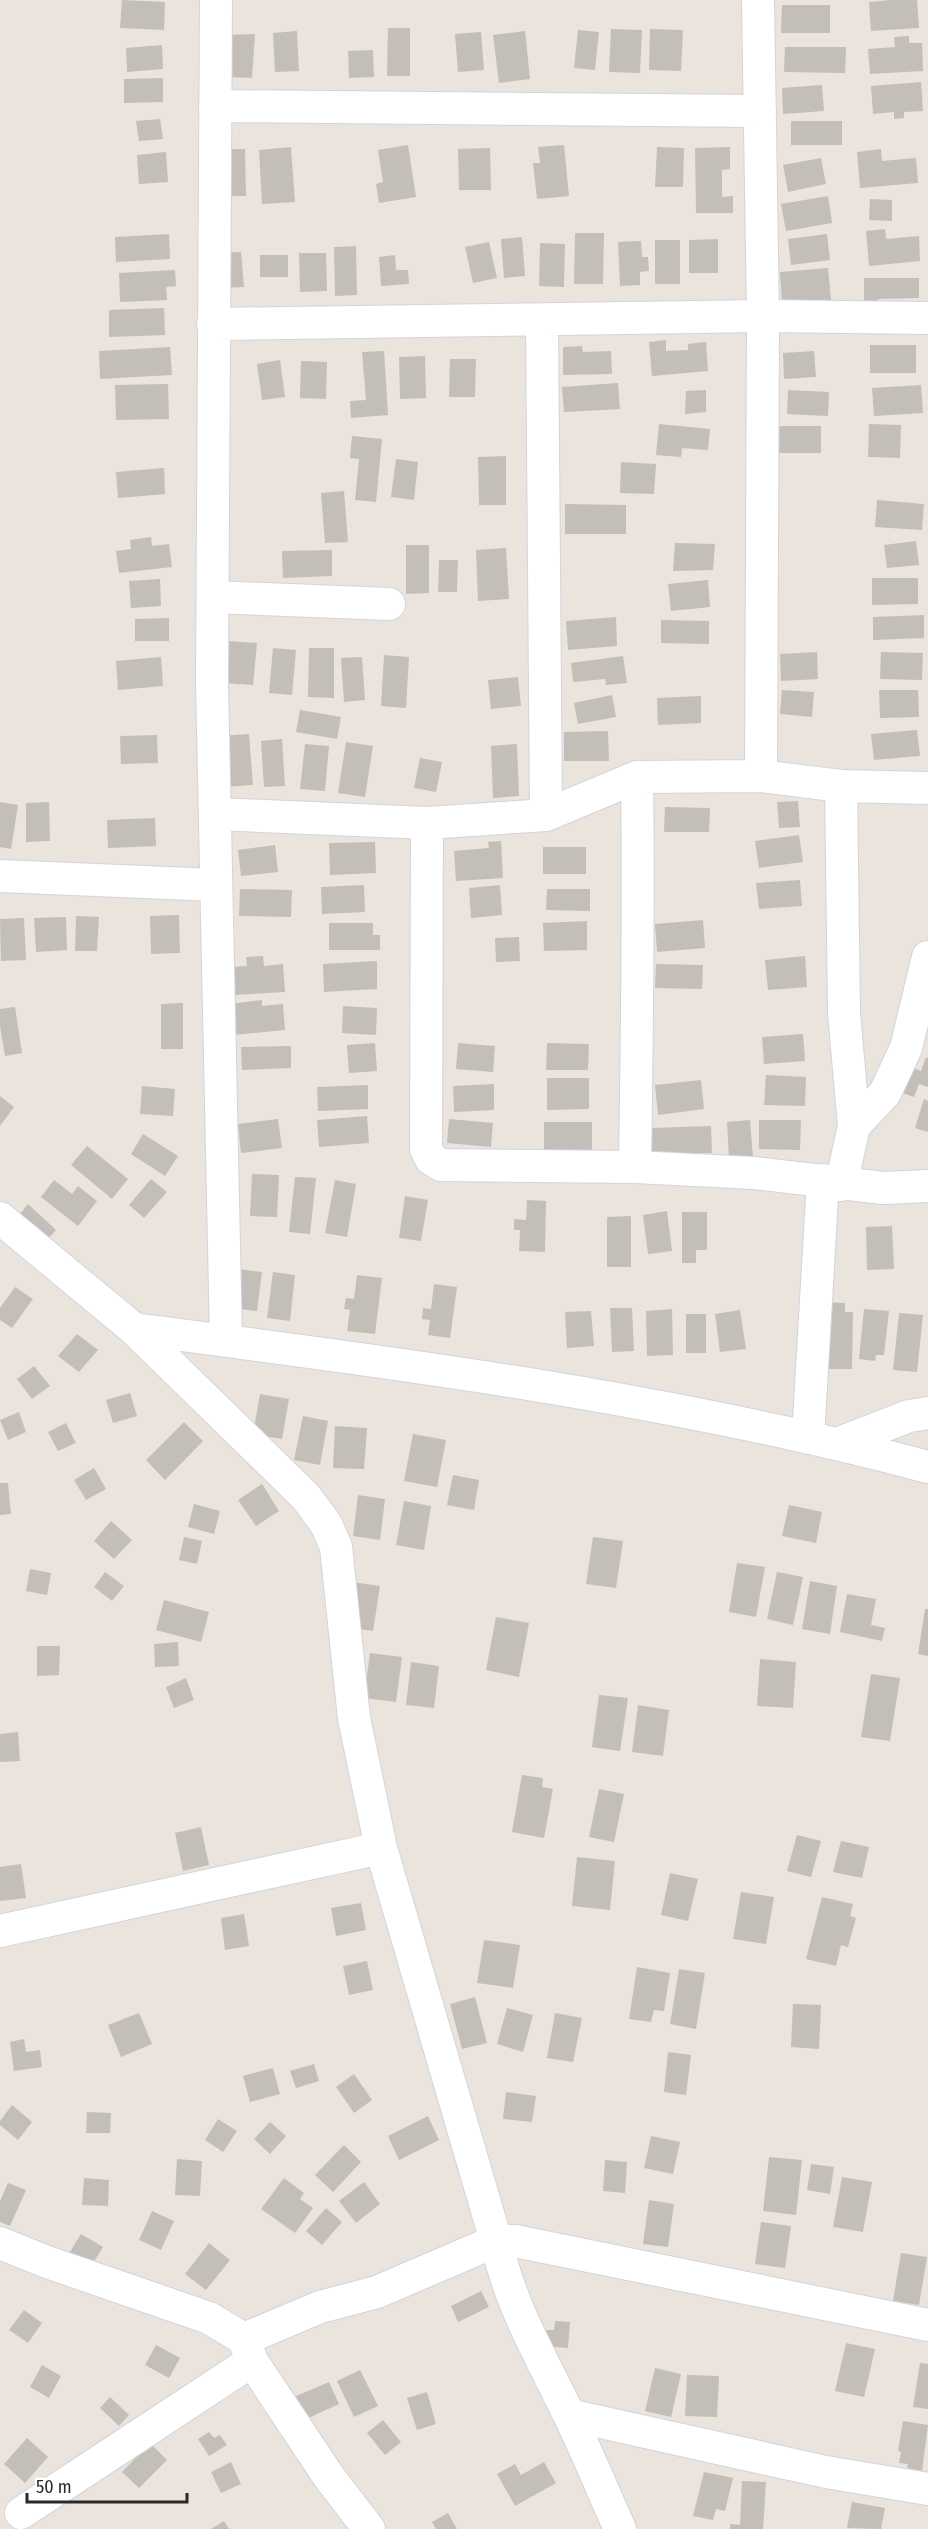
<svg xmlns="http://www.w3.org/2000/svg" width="928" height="2529" font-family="'Fira Sans Condensed',sans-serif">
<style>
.building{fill:#c3beb7}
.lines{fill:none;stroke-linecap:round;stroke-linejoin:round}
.minor-casing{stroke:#d1d4e1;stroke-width:34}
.minor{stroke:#fff;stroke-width:32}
</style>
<rect width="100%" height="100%" fill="#eae4dc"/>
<path class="building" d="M122,0L165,2L164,30L120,28Z
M891,0H917L919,28L871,31L869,2Z
M782,5H830V33H781Z
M388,28H410V76H387Z
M611,29L642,30L640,73L609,72Z
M650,29L683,30L681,71L649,70Z
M578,30L599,32L595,70L574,68Z
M297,31L299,71L275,72L273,33Z
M525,31L530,79L499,83L493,35Z
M481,32L484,70L458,72L455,34Z
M255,34L252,78L227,77L228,35Z
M909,36V43H922L923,71L870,74L868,49L895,47L894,37Z
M162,45L163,69L127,72L126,48Z
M785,47H846L845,73L784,72Z
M373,50L374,77L349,78L348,51Z
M163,78V102L124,103V79Z
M921,82L923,111L904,112V118L894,119V112L873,114L871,86Z
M822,85L824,111L783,114L782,88Z
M160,119L163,139L139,141L136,121Z
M791,121H842V145H791Z
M408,145L416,197L379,203L376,184L383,182L378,150Z
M564,145L569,196L537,199L533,163H540L538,147Z
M291,147L295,202L262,204L259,150Z
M657,147L684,148L683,187H655Z
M730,147V169L722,170V197L733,196V213H696L695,148Z
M490,148L491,190H459L458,149Z
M221,149H245L246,196H222Z
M881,149L882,161L916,158L918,183L860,188L857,152Z
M166,152L168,182L139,184L137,155Z
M821,158L826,184L788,192L783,165Z
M828,196L832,223L786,231L781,204Z
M870,199L892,200V221L869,220Z
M885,229L886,239L919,236L920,261L869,266L866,231Z
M575,233H604L603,284H574Z
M169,234L170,259L116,262L115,237Z
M827,234L830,260L791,265L788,239Z
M522,237L525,276L504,278L501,239Z
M718,239V273H689V240Z
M655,240H680V284H655Z
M641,241L642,257H648L649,271L640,272V285L620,286L618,242Z
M489,242L497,278L473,283L465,247Z
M540,243L565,244L564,287L539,286Z
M356,246L357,295L335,296L334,247Z
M241,252L244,287L220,288L217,253Z
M299,253H326L327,291L300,292Z
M260,255H288V277H260Z
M395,255L396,270H408L409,284L381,286L379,257Z
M828,268L831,300L782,304L780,272Z
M175,270L176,286L166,287L167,300L120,302L119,273Z
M864,278H919V298L878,299V308H864Z
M164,308L165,335L109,337V310Z
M666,340V351L688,350V344L706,342L708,371L652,376L649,342Z
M870,345H916V373H870Z
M582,346L583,352L611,351L612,374L563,375V347Z
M170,347L172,375L100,379L99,351Z
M384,351L388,415L351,418L350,401L366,400L362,352Z
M814,351L816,377L784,379L783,353Z
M425,356L426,398L400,399L399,357Z
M450,359H476L475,397H449Z
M280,360L285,397L262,400L257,364Z
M301,361L327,362L326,399L300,398Z
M618,383L620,409L564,412L562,387Z
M168,384L169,419L116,420L115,385Z
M921,385L923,413L874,416L872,388Z
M706,390V412L685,414L686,391Z
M788,390L829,392L828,416L787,414Z
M659,424L710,429L708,450L682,448L681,457L656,455Z
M869,424L901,425L900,458L868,457Z
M779,426H821V453H779Z
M352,436L382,439L376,502L355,500L359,459L350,458Z
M506,456V505H479L478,457Z
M396,459L418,462L414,500L391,497Z
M621,462L656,464L654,494L620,493Z
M164,468L165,494L118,498L116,472Z
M344,491L348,542L325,543L321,493Z
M877,500L924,504L922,530L875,527Z
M565,504L626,505V534H565Z
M151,537L152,546L169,544L172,567L119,573L116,551L131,549L130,540Z
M916,541L919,565L887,568L884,545Z
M675,543L715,544L713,570L673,571Z
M406,545H429V593L406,594Z
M506,548L509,599L478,601L476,550Z
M332,550V576L283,578L282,551Z
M439,560H458L457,592H438Z
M872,578H918V604L872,605Z
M160,579L161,606L131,608L129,581Z
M708,580L710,607L671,611L668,584Z
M924,615V638L873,640V617Z
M616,617L617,646L568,650L566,621Z
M169,618V641H135V619Z
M661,620L709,621V644L661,643Z
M227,641L257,643L253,685L223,683Z
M273,648L296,650L292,695L269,693Z
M309,648H334V698L308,697Z
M817,652L818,679L781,681L780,654Z
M881,652L923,653L922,680L880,679Z
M384,655L409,657L406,708L381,706Z
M623,656L627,683L606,685L605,679L573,682L571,663Z
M161,657L163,686L118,690L116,661Z
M362,657L365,700L344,702L341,658Z
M518,677L521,706L491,709L488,680Z
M782,690L814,692L812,717L780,714Z
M879,690H918L919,717L880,718Z
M612,695L616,717L578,724L574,703Z
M701,696V723L658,725L657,698Z
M300,710L341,717L337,739L296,732Z
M917,730L920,756L874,760L871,734Z
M608,731L609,761H564V732Z
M249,734L253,785L224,787L221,736Z
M157,735L158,763L121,764L120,736Z
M282,739L285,786L264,787L261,741Z
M346,742L373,746L365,797L338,793Z
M305,744L329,746L325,791L300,789Z
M517,744L519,796L493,798L491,746Z
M420,758L442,762L436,792L414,788Z
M798,801L800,827L779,828L777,802Z
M0,802L18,805L11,849L0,847Z
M49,802L50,841L26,842V803Z
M665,807L710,808L709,832H664Z
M155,818L156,846L108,848L107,820Z
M799,835L803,862L759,868L755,841Z
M501,841L503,878L456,881L454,851L489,848L488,842Z
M375,842L376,873L330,875L329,843Z
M275,845L278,872L241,876L238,850Z
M543,847H586V874H543Z
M800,880L802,906L759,909L756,883Z
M364,885L365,912L322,914L321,887Z
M500,885L502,915L471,918L469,888Z
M240,889L292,890L291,917L239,916Z
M547,889H590V911L546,910Z
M179,915L180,953L151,954L150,916Z
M76,916L99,917L97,951H75Z
M66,917L67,950L36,952L34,918Z
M24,918L26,960L1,961L0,919Z
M703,920L705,948L657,952L655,924Z
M587,921V950L544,951L543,923Z
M329,923H373V935H380V950H329Z
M519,937L520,961L496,962L495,938Z
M263,956L264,966L283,964L285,992L234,995L232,967L247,966L246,957Z
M805,956L807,987L768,990L765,960Z
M377,961V989L324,992L323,964Z
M656,964L703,965L702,989L655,988Z
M262,1000V1006L283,1004L285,1030L232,1035L229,1004Z
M183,1003V1049H161V1004Z
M343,1006L377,1008L376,1035L342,1033Z
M15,1007L22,1053L5,1056L0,1026V1009Z
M803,1034L805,1061L764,1064L762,1037Z
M375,1043L377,1071L349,1073L347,1045Z
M458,1043L495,1046L493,1072L456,1069Z
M547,1043L589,1044L588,1070H546Z
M291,1046V1068L242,1070L241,1047Z
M926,1057L928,1058V1087L919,1084L914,1097L902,1093L911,1067L921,1071Z
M766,1075L806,1077L805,1106L764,1105Z
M547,1078H589V1109L547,1110Z
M701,1080L704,1109L658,1115L655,1085Z
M494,1084V1110L454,1112L453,1086Z
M368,1085V1109L318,1111L317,1087Z
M142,1086L175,1089L173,1116L140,1114Z
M0,1096L14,1107L0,1126Z
M924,1099L928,1101V1132L915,1128Z
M367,1116L369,1143L319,1147L317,1120Z
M278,1119L282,1148L241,1153L238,1124Z
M449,1119L493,1123L491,1147L447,1143Z
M750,1120L753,1158L729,1159L727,1122Z
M759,1120H801L800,1150L759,1149Z
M544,1122H592V1150H544Z
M711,1126L712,1153L652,1155L651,1128Z
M143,1134L178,1156L165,1176L131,1154Z
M87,1146L128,1179L112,1199L71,1165Z
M252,1174L279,1175L277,1217L250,1216Z
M295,1177L316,1178L310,1234L289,1232Z
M151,1179L167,1192L144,1218L129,1205Z
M54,1180L72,1194L78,1186L97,1201L78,1226L41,1197Z
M335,1180L356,1184L347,1237L325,1233Z
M405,1196L428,1200L421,1241L399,1238Z
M527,1200L546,1201L545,1252L519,1251L520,1230H514V1219L526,1220Z
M28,1204L56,1230L44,1243L16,1219Z
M667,1211L672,1251L648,1254L643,1215Z
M682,1212H707V1250H696V1263H682Z
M631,1216V1267H607V1217Z
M892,1226L894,1269L867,1270L866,1227Z
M238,1269L262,1272L257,1311L233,1308Z
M273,1272L295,1275L290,1321L267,1318Z
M357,1275L382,1278L375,1334L347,1331L350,1310L344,1309L346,1298L354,1299Z
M434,1284L457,1287L450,1338L428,1335L430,1320L422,1319L423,1308L431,1309Z
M15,1287L33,1299L12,1328L0,1320V1308Z
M821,1302L845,1303V1312H853L852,1369H819Z
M610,1308H632L634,1351L612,1352Z
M672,1309L673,1355L647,1356L646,1311Z
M864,1309L889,1311L884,1355H876L875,1361L859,1359Z
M740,1310L746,1349L720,1352L715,1314Z
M591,1311L594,1346L567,1348L565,1312Z
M899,1313L923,1315L917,1372L893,1370Z
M686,1314H706V1353H686Z
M77,1334L98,1350L79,1372L58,1356Z
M34,1366L50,1386L32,1399L17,1379Z
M130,1393L137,1416L113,1423L106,1400Z
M260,1394L289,1399L282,1439L253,1434Z
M19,1412L26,1432L8,1440L0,1420Z
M303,1416L328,1421L320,1465L294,1460Z
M184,1422L203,1441L165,1480L146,1460Z
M66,1423L76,1443L58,1451L48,1432Z
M335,1426L367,1428L364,1469L333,1468Z
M413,1434L446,1440L437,1487L404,1481Z
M94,1468L106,1489L86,1500L74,1480Z
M453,1475L479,1480L474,1510L447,1505Z
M0,1483H8L11,1514L0,1515Z
M262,1484L279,1511L256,1526L238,1500Z
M358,1495L385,1499L380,1540L353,1536Z
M404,1501L431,1506L424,1550L396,1545Z
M194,1504L220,1511L214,1534L188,1527Z
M789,1505L822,1512L816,1543L782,1536Z
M111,1521L132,1540L114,1559L94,1541Z
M184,1537L202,1541L197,1564L179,1560Z
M593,1537L623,1541L616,1588L586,1584Z
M737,1563L765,1567L756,1617L729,1612Z
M30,1569L51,1573L47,1595L26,1591Z
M105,1572L124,1586L112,1601L94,1587Z
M777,1572L803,1577L793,1625L767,1619Z
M810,1581L837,1586L830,1634L802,1629Z
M353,1582L380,1586L373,1631L346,1627Z
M847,1594L876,1599L871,1625L885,1628L882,1641L840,1632Z
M164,1600L209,1612L201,1642L156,1630Z
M925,1609H928V1656L918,1654Z
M496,1617L529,1623L519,1677L486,1670Z
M178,1642L179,1666L155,1667L154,1644Z
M37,1646H60L59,1675L37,1676Z
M370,1653L402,1657L396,1702L364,1698Z
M760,1659L796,1662L793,1708L757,1706Z
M411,1662L439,1666L434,1708L406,1705Z
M871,1674L900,1678L890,1741L861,1737Z
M186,1678L194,1700L174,1708L166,1687Z
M599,1695L628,1698L620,1751L592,1747Z
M638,1705L669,1710L663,1756L632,1752Z
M18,1732L20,1761L0,1762V1734Z
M522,1775L543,1778L542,1787L553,1789L544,1838L512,1832Z
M599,1789L624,1794L614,1842L589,1837Z
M201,1827L209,1865L183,1871L175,1833Z
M797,1835L821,1841L811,1877L787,1871Z
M841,1841L869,1847L862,1878L833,1872Z
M577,1857L615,1861L610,1910L572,1906Z
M21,1864L26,1898L0,1901V1867Z
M670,1873L698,1879L688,1921L661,1915Z
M741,1892L774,1897L766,1944L733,1939Z
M822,1897L853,1904L850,1916L856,1918L848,1947L841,1945L836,1966L806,1959Z
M361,1903L366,1930L336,1936L331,1908Z
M244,1914L249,1946L225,1950L221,1918Z
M484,1940L520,1945L513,1988L477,1983Z
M367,1961L373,1990L349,1995L343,1966Z
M637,1967L670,1973L664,2011L654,2010L651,2022L629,2019Z
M679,1969L705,1973L696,2029L670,2024Z
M475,1997L487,2043L462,2049L450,2004Z
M793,2004L821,2005L819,2049L791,2047Z
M507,2008L533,2015L523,2052L497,2044Z
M139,2013L152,2044L121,2057L108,2025Z
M555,2013L582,2018L573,2062L547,2058Z
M24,2039L26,2052L40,2050L42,2067L14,2071L10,2042Z
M668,2052L691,2055L686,2095L664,2092Z
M314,2064L319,2081L296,2088L290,2071Z
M273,2068L280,2094L250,2102L243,2076Z
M354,2074L372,2100L354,2113L336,2087Z
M506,2092L536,2096L532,2122L503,2119Z
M12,2105L32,2122L18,2140L0,2125V2121Z
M87,2112L111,2113L110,2133H86Z
M428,2116L439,2140L399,2160L388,2136Z
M218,2119L237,2131L223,2152L205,2140Z
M270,2122L286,2136L270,2154L254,2139Z
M651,2136L680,2142L673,2174L644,2168Z
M344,2145L361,2162L333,2192L315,2175Z
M769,2157L802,2160L796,2215L763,2211Z
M177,2159L202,2161L200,2196L175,2195Z
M605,2160L627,2162L625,2193L603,2191Z
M811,2164L834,2167L830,2194L807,2190Z
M842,2177L872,2182L863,2232L833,2227Z
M84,2178L109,2180L108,2206L82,2205Z
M284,2178L304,2193L300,2199L313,2208L295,2233L261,2209Z
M364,2182L380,2204L356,2223L339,2201Z
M8,2183L26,2190L10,2226L0,2222V2201Z
M649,2200L674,2204L668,2247L643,2244Z
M326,2208L342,2222L322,2245L306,2231Z
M152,2211L174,2221L161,2250L139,2240Z
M761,2222L791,2226L785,2268L755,2264Z
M81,2234L103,2247L90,2268L68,2255Z
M209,2243L230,2260L206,2290L185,2274Z
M901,2253L927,2257L919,2305L893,2301Z
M481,2291L489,2307L458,2322L451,2306Z
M24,2310L42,2323L28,2343L9,2330Z
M555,2321L570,2322L568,2348L542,2346L544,2330H554Z
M846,2343L875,2349L864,2397L835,2391Z
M156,2345L180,2358L169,2378L145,2365Z
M920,2363L928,2364V2409L913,2407Z
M42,2365L61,2376L49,2398L30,2387Z
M655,2368L681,2374L671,2417L645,2411Z
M360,2370L378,2406L354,2417L337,2381Z
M687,2375L719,2376L717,2417L685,2416Z
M329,2382L339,2404L304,2420L294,2397Z
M427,2392L436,2424L417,2430L407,2398Z
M110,2397L129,2415L119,2426L100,2408Z
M383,2420L401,2442L385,2455L367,2433Z
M903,2421L928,2425L922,2471L907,2468L908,2464L899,2463L901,2452L898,2451Z
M209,2432L214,2438L220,2435L227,2445L209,2456L198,2439Z
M27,2438L48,2457L25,2483L4,2464Z
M150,2443L167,2460L139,2488L122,2472Z
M231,2462L241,2484L221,2493L211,2472Z
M544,2462L556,2483L515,2506L497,2474L515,2464L521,2475Z
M704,2472L733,2478L725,2511L716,2509L713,2520L693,2516Z
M742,2481L766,2482L763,2529H730V2524L740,2525Z
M852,2502L885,2508L881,2529L847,2528Z
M448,2513L457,2529H436L432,2522Z
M224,2521L229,2529H211Z"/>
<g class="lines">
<g class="minor-casing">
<path id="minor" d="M216,0L212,683L226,1340
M758,0L763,316L761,776
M215,106L760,111
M542,320L546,815
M213,324L763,316L928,318
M213,597L389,604
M841,786L844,1013L854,1126L841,1185
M216,814L427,823L546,815L637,777L761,776L841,786L928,788
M427,823L426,1149L431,1159L441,1165L635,1167L754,1173L883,1188L928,1186
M0,876L216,885
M854,1126L885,1093L906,1048L928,957
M635,1167C637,1037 639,907 637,777
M0,1218L134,1329L306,1497L326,1524L336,1547L354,1718L381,1848L496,2241C511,2308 540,2354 569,2415C587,2452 603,2491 620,2529
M134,1329C400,1363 669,1398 928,1467
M808,1438L823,1180
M837,1444L909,1416L928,1413
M0,1931L381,1848
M0,2243L47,2262L209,2318L244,2339L252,2361L21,2513
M244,2339L320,2307L377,2292L496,2241H515L928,2325
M252,2361L329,2477L369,2529
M569,2415L826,2472L928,2489"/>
</g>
<use href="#minor" class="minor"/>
</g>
<path d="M27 2493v9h160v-9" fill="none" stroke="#292929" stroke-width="3"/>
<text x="36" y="2493" font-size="18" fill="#292929" stroke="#ffffff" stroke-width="4.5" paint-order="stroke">50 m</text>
</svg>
